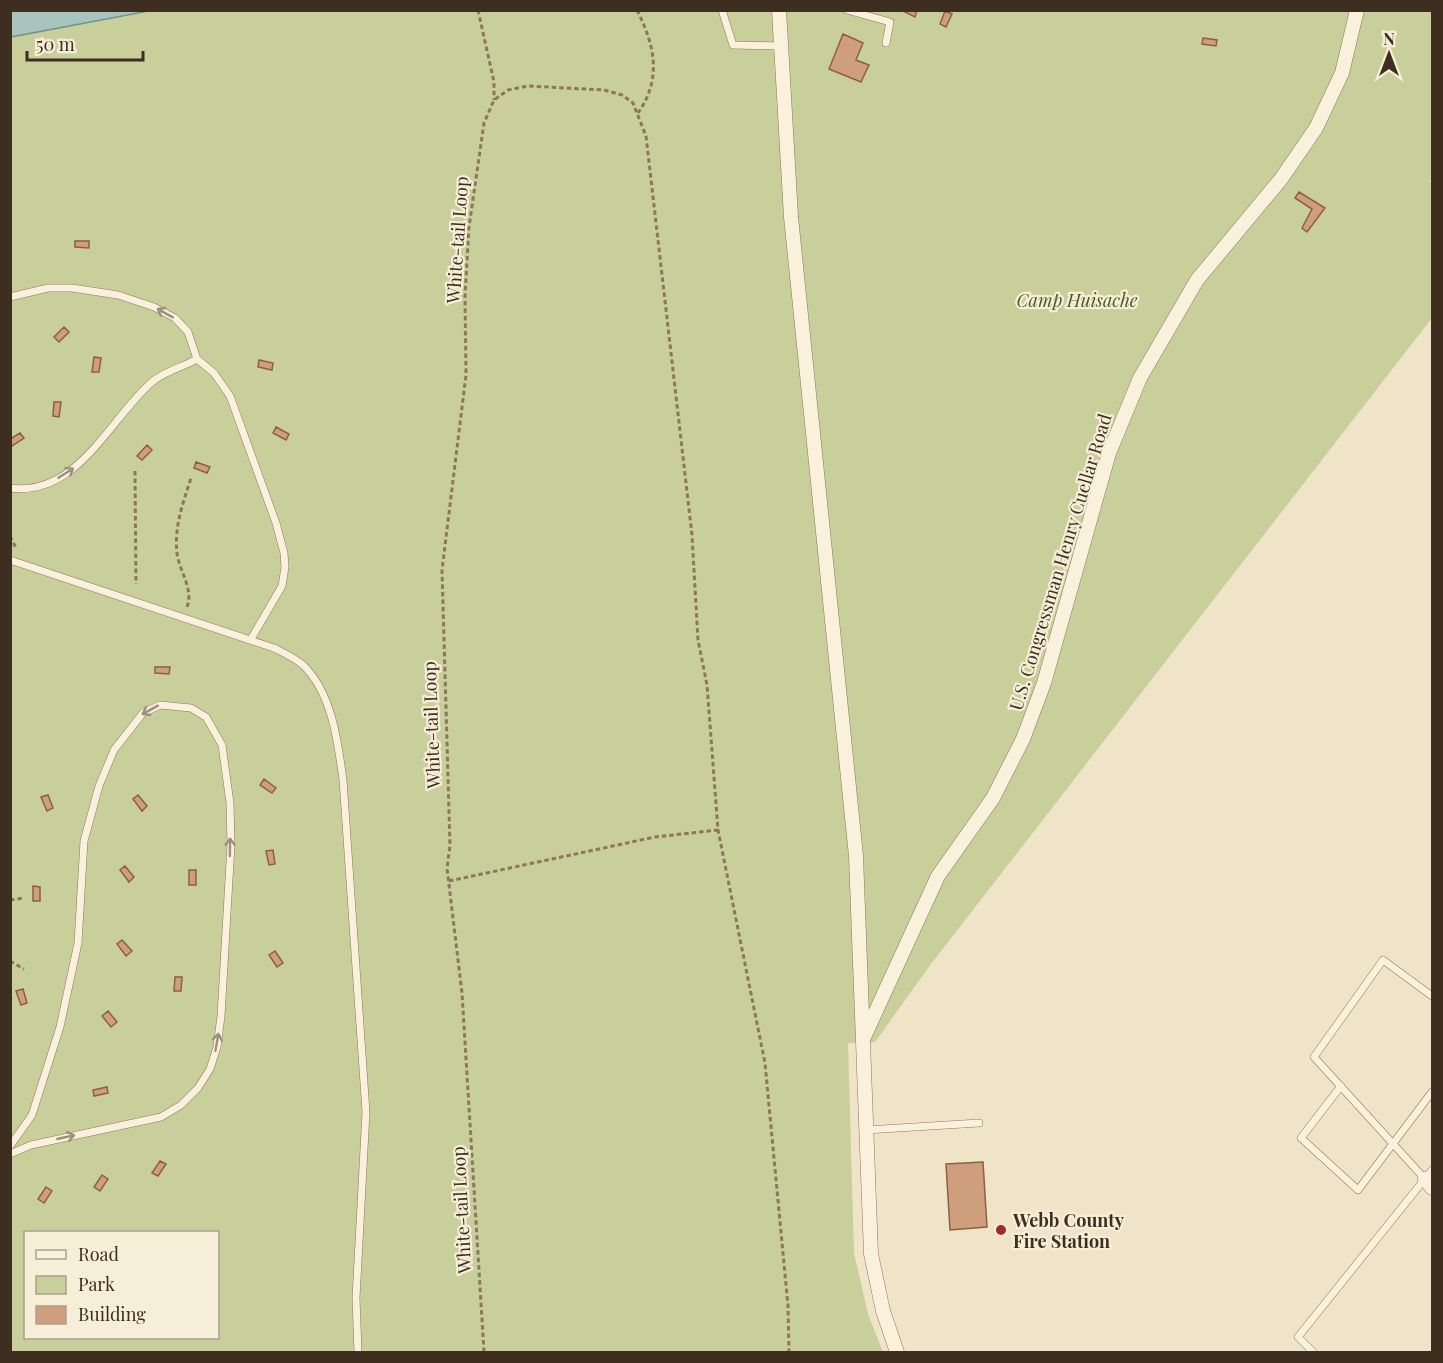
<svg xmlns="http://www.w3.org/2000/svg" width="1443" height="1363" font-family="'Playfair Display',serif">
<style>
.green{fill:#c9cf9b;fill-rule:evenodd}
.water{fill:#a9c4bc;stroke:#6f938a;stroke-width:1.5}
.building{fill:#cf9f7d;stroke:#8d5f41;stroke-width:1.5}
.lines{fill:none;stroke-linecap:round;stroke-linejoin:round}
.lane-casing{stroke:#8d765c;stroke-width:8}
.street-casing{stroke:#8d765c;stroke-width:15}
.path{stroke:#8d765c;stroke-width:3;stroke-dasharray:4.5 3;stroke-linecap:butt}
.lane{stroke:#faf1dc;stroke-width:7}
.street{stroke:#faf1dc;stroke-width:14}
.oneway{stroke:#9c907e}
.poi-dot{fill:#9e2a2b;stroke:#f7eed8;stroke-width:2}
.labels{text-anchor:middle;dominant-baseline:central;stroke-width:4.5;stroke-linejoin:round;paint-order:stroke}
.street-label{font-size:18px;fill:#3d2e20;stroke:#f7eed8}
.park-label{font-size:18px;font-style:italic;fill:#4d5a26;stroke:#f7eed8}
.poi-label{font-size:18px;font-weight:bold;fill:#3d2e20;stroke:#f7eed8;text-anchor:start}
</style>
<rect width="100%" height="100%" fill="#f0e4c8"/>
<path class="green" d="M10,11H1432V175L1430,182L1432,184V318L931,964L875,1042L848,1043L854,1253L868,1314L883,1352H11ZM26,1232H218V1338H26Z"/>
<path class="water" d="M11,10H149V11L11,37Z"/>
<path class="building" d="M901,10H917L915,17Z
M945,11L952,14L946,27L940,24Z
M843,34L863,43L856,60L869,65L861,82L829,69Z
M1203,38L1217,40L1216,46L1202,44Z
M1299,192L1325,208L1307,232L1302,228L1312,209L1295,198Z
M75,241H89V248L75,247Z
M64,327L69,332L59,342L54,337Z
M94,357L101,358L99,372H92Z
M259,360L273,363L272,370L258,367Z
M54,402H61L59,417L53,416Z
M276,427L289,434L286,440L273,433Z
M20,433L24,438L12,446L10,439Z
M147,445L152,450L142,460L137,456Z
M196,462L210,467L207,473L194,468Z
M155,667H170L169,674L155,673Z
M264,779L276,788L272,793L260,785Z
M48,795L53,808L47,811L41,797Z
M138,795L147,806L142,811L133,799Z
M273,850L275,864L269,865L266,851Z
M125,866L134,877L129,882L120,870Z
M189,870H196V885H189Z
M33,886L40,887V901H33Z
M122,940L132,951L126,956L117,944Z
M275,951L283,963L277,967L269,955Z
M175,977H182L181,991H174Z
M23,989L27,1003L21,1005L16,991Z
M108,1011L117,1022L111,1027L102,1016Z
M107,1087L108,1093L94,1096L93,1090Z
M160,1161L166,1164L158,1176L152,1173Z
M983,1162L987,1227L950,1230L946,1164Z
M102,1175L108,1179L100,1191L94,1187Z
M46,1187L52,1191L44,1203L38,1199Z"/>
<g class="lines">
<g class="lane-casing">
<path id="lane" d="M722,10L733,45L780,46
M847,10L890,22L886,43
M10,297L48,288H72L118,295L154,307L175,318L188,332L197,359L214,373L230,396L276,523L284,553L285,567L282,586L251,639
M10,488C78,497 110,418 152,382C165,371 183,367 197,359
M10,560L274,648C284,653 295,658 303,665C332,693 338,742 343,780L366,1112L356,1298L358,1352
M1341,1086L1301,1138L1358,1190L1432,1092
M866,1130L979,1123
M10,1146L32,1115L60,1027L78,943L84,841L99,786L114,750L143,713L160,705L191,708L206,717L222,745L230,803L231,845L221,1016L217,1047L210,1069L198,1088L181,1105L161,1117L31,1145L10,1154
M1425,1179L1314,1057L1383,960L1432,996
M1313,1352L1298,1337L1432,1170"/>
</g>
<g class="street-casing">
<path id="street" d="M779,10L791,217L856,856L871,1254L883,1311L897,1352
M864,1037L938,876L993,798L1023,739L1044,683L1109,453L1140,378L1197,280L1281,179L1316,128L1342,73L1357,10
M1425,1179L1432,1188"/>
</g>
<path class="path" d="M478,10L494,82V100
M637,10C655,46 662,79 638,113
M135,471L136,584
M10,536L16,548
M187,607C194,589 179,571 177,553C174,527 183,503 191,478
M449,881L655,837L718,830
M10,900L24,898
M10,961L24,969
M484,1352L462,993L447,868L450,846L442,570L466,375L465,296L469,227L484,123L494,100L508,90L528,86L604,90L622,95L633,103L646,136L692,535L698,640L707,685L718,830L765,1063L788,1306L789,1352"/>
<use href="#lane" class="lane"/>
<use href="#street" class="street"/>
</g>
<defs><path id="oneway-shaft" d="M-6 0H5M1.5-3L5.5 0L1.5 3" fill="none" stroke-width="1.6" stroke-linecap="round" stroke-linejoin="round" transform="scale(1.5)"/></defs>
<g class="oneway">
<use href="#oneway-shaft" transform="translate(165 313) rotate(-151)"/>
<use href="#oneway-shaft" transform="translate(66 473) rotate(-32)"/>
<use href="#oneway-shaft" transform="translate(150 710) rotate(151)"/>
<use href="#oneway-shaft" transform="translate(230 847) rotate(-89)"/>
<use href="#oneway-shaft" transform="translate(217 1042) rotate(-80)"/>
<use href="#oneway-shaft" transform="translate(66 1137) rotate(-13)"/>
</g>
<circle class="poi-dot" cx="1001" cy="1230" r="6"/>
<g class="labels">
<g class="street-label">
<text transform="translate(457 240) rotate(-86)">White-tail Loop</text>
<text transform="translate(1060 562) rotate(-73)">U.S. Congressman Henry Cuellar Road</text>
<text transform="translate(431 725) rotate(-92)">White-tail Loop</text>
<text transform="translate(461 1210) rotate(-93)">White-tail Loop</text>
</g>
<g class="park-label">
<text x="1077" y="300">Camp Huisache</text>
</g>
<g class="poi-label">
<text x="1013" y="1220">Webb County<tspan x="1013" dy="21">Fire Station</tspan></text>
</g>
</g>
<rect width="1443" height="1363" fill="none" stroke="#3d2e20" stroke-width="24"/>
<rect x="24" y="1231" width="195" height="108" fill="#f7eed8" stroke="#ada18e" stroke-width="1.5"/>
<rect x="36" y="1250" width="30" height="9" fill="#faf1dc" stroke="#ada18e" stroke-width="1.5"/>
<text x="78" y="1261" font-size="18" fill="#3d2e20">Road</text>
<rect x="36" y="1276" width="30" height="18" fill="#c9cf9b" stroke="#ada18e" stroke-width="1.5"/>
<text x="78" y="1291" font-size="18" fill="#3d2e20">Park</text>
<rect x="36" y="1306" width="30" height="18" fill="#cf9f7d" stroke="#ada18e" stroke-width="1.5"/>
<text x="78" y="1321" font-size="18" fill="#3d2e20">Building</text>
<g transform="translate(1389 54)" stroke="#f7eed8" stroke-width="4.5" paint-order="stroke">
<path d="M0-4.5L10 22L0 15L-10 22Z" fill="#3d2e20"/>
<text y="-9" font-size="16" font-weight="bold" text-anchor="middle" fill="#3d2e20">N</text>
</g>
<path d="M27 51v9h116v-9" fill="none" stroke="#3d2e20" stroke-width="3"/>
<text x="36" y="51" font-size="18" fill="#3d2e20" stroke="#f7eed8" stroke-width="4.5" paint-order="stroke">50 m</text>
</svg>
